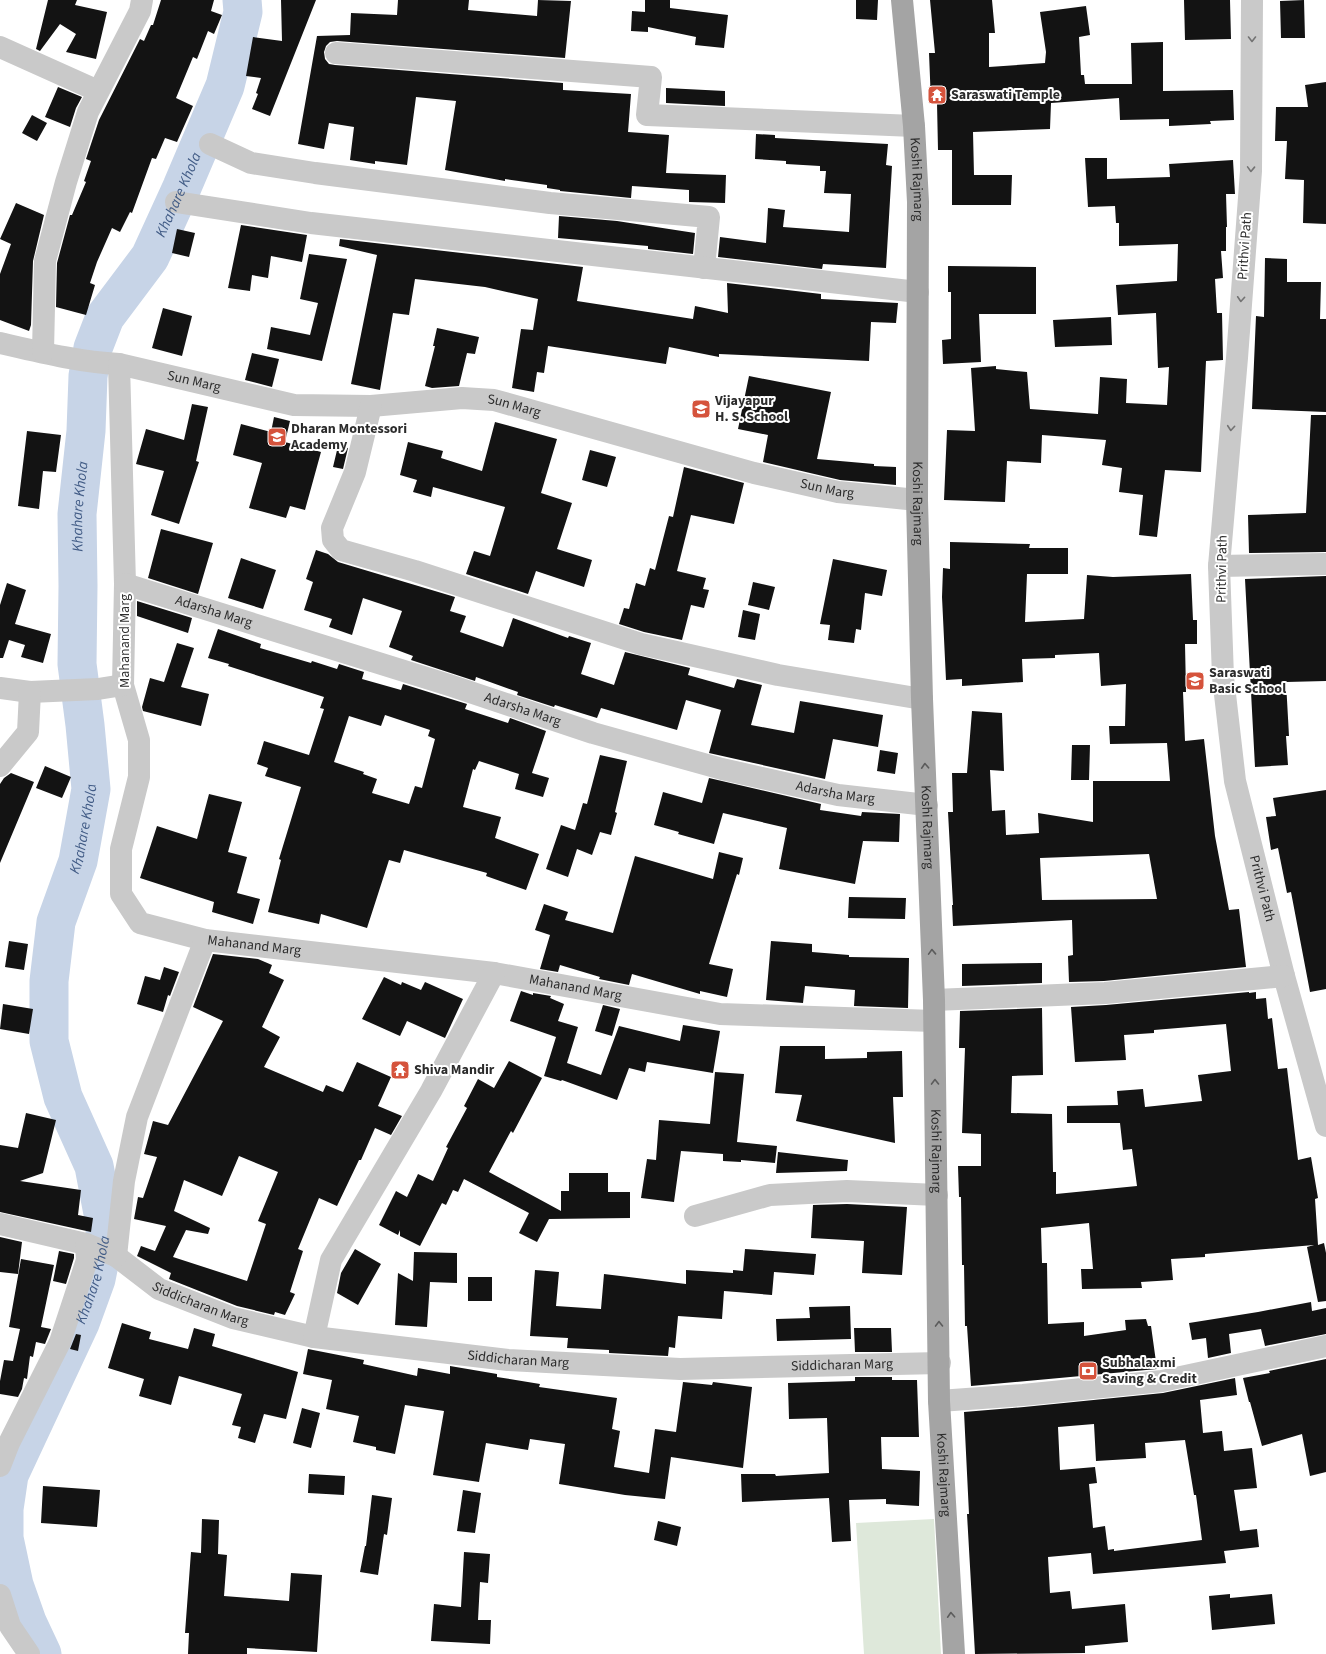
<svg xmlns="http://www.w3.org/2000/svg" width="1326" height="1654" font-family="'Source Sans 3',sans-serif">
<style>
.green{fill:#dee8da}
.lines{fill:none;stroke-linecap:round;stroke-linejoin:round}
.river{stroke:#c7d4e7;stroke-width:39}
.building{fill:#131313;fill-rule:evenodd}
.minor{stroke:#c9c9c9;stroke-width:22}
.major{stroke:#a4a4a4;stroke-width:22}
.oneway{stroke:#737373}
.oneway2{stroke:#5c5c5c}
.labels{text-anchor:middle;dominant-baseline:central;stroke-width:4;stroke-linejoin:round;paint-order:stroke}
.poi-label{font-size:14px;font-weight:bold;fill:#2c2c2c;stroke:#fff;text-anchor:start}
.street-label{font-size:14px;fill:#2c2c2c;stroke:#fff}
.water-label{font-size:15px;font-style:italic;fill:#425c86;stroke:#fff}
</style>
<rect width="100%" height="100%" fill="#fff"/>
<path class="green" d="M934,1519L941,1654H864L856,1523Z"/>
<g class="lines">
<path class="river" id="s1" d="M42,1654L27,1622L14,1585L4,1538V1509L9,1475L80,1323L96,1279L106,1229L94,1166L63,1097L49,1041V981L56,922L78,861L91,789L85,725L77,664L78,586L77,514L86,431L88,376L93,348L105,317L150,257L182,187L225,86L243,12L242,0"/>
</g>
<path class="building" d="M48,0H77L75,5L107,12L96,59L66,52L76,34L60,24L40,51L36,49Z
M161,0H214L211,11L222,15L214,34L208,31L197,59L193,57L176,98L193,106L177,142L165,138L156,159L152,158L132,213L130,212L120,232L112,228L97,262L90,283L95,285L86,315L56,307L57,263L70,215H72L86,182L84,181L91,161L86,159L99,120L140,39L144,41L151,25H153Z
M281,0H316L270,116L252,109L258,94L256,93L261,78L246,76L253,37L282,41Z
M398,0H469L468,10L537,16L538,0L571,1L565,58L337,41L330,42L326,46L324,52L325,59L329,64L335,65L563,83V90L631,94L628,132L669,135L666,173L726,175L725,203L689,202V190L632,186L631,198L560,191V190L547,188V185L505,179V181L445,170L456,101L416,97L407,165L375,161V164L350,160L354,127L329,123L324,149L298,144L317,36L350,35L351,13L397,15Z
M645,0H670V8L728,15L724,48L695,45L696,37L648,27V32L631,31L632,11L645,12Z
M856,0H878L877,20L856,19Z
M930,0H992L995,33H989V67L1045,63L1046,52L1040,12L1086,6L1090,35L1079,37L1081,75H1084L1085,84H1132L1131,43L1163,42V91L1233,90L1234,120L1210,121L1211,124L1169,126V119L1120,120L1119,98L1051,103L1050,129L973,132L974,175H1012L1011,205H952V150H938L937,103H931L929,53H935Z
M1184,0H1230L1231,39L1185,40Z
M1304,0L1305,38H1281L1280,1Z
M1326,82V224L1303,223L1304,180L1285,179L1287,141H1275L1276,107H1308L1305,85Z
M58,87L82,97L76,108L70,127L45,117Z
M666,88L725,91V106L666,103Z
M32,115L47,123L37,141L22,133Z
M756,134L775,135V138L888,144L886,165L892,166L886,268L823,264L822,269L718,257L720,237L766,243L768,208L785,210L783,227L849,232L851,194L824,193L826,171H820V166L786,164V161L755,159Z
M1085,158H1107V179L1170,177L1169,164L1233,160L1235,194H1226L1227,227H1226V251H1221L1223,278L1215,279L1217,313H1222L1223,360L1206,361L1201,472L1165,470L1157,537L1139,535L1143,495L1119,492L1122,468L1102,465L1106,440L1042,435L1041,463L1007,461L1005,502L944,500L947,430L975,431L971,368L996,366V369L1027,372L1030,409L1098,414L1100,377L1127,379L1126,403L1167,405L1169,367L1158,368L1156,313L1118,315L1116,285L1177,281L1178,244L1119,246V223H1116L1115,206L1088,207Z
M16,203L44,215L33,261L31,325L29,331L0,320V274L11,244L0,239Z
M559,216L617,221L695,233L693,254L648,249V246L558,238Z
M241,225L307,235L302,262L271,256L268,278L252,275L250,291L228,288Z
M177,229L195,233L189,257L172,253Z
M340,239L583,267L577,301L693,319L695,306L728,313L727,283L821,294V299L898,303L896,323L871,322L869,361L719,354V357L669,347L666,364L548,346L544,373L537,372L534,392L512,388L521,329L533,330L538,299L485,287L415,279L409,315L393,313L380,390L351,384L377,255L339,246Z
M309,254L347,259L322,361L267,349L271,327L310,335L318,303L300,299Z
M1265,258L1287,259V282H1321L1320,319H1326V412L1252,409L1256,316L1264,317Z
M948,266L1036,267V314H979L981,362L943,364L942,340L951,339V292H948Z
M163,308L192,316L182,356L152,348Z
M1111,317L1112,345L1055,347L1053,320Z
M437,328L479,337L475,354L467,353L459,386L432,388L425,386L435,346H433Z
M252,353L279,359L272,387L245,380Z
M749,376L831,392L817,459L874,464V466L896,467V485L840,480L763,462L768,435L738,429Z
M192,404L208,407L196,461L199,462L179,524L151,515L164,471L136,464L146,429L184,440Z
M1311,415H1326V552L1249,553L1248,515L1306,513Z
M274,417L290,421L285,442L321,452L305,510L290,506L286,518L249,508L262,463L233,455L241,424L271,432Z
M495,422L557,439L541,493L572,503L557,549L592,560L584,587L536,571L528,594L466,574L474,551L490,556L505,507L433,487L431,497L413,492L417,480L400,475L408,442L443,451L441,458L482,471Z
M27,431L61,435L56,472L43,471L39,509L18,506Z
M338,446L348,448L343,469L333,467Z
M590,450L616,457L607,487L582,480Z
M684,467L744,483L734,524L691,515L677,571L706,578L703,589L709,590L704,608L691,605L682,640L644,632L619,624L624,608L629,609L636,583L645,586L650,568L655,570L669,516L673,517Z
M161,529L213,543L198,594L148,578Z
M950,542L1030,544L1029,548H1068V574H1027L1025,622L1084,619L1087,575L1113,577L1191,574L1193,620H1197V644H1185L1186,692H1183L1185,741L1204,739L1215,836L1229,910L1239,909L1246,967L1104,981L1069,982L1068,956L1073,955L1072,920L953,926L952,905H953L948,812H953L952,773H967L972,711L1002,713L1004,771L990,770L992,811L1005,810L1006,835L1039,833L1038,813L1093,822V781H1170L1167,743L1110,744L1109,726H1125L1126,684L1101,686L1099,653L1055,655V658L1022,659L1023,682L962,686V679L946,680L942,597L943,568L950,569ZM1149,854L1157,899L1042,900L1040,858Z
M316,550L328,554L338,562L455,597L450,611L466,616L460,632L503,647L513,618L568,638L569,636L591,643L581,674L614,685L625,652L690,668L688,675L734,688L737,679L762,685L751,725L794,733L800,701L883,715L878,747L833,739L825,779L709,753L721,710L686,700L677,730L601,708L597,718L555,705L554,707L517,695L518,692L476,677L475,681L411,660L413,656L389,647L402,611L363,598L352,635L329,627L332,619L304,610L313,582L306,579Z
M241,558L276,570L263,609L228,598Z
M833,559L887,570L882,596L865,593L861,630L856,629L854,643L828,640L830,625L820,624Z
M1326,576V681L1286,682L1289,736H1286L1288,765L1255,767L1245,579Z
M753,582L775,587L769,610L748,605Z
M7,583L26,590L15,624L51,634L43,663L21,657L25,645L9,640L3,658H0V605Z
M137,601L192,618L188,633L137,616Z
M743,610L760,614L755,640L738,637Z
M218,629L261,644L260,648L311,663L312,661L337,669L339,664L364,672L362,679L401,690L403,684L467,704L465,709L508,723L510,718L546,731L532,773L549,778L543,797L515,789L519,774L479,761L475,770L473,769L463,807L501,817L495,838L539,854L526,890L486,876L487,873L404,850L400,863L389,860L367,928L321,914L319,924L268,912L281,860L279,859L301,787L265,776L268,768L257,764L264,741L309,755L324,709L320,708L324,697L228,666L229,664L208,658ZM385,715L430,730L428,736L435,739L422,788L415,786L409,804L372,793L377,779L363,774L364,772L334,762L349,716L381,726Z
M177,643L194,648L181,687L209,694L201,726L143,711L142,707L150,678L164,682Z
M1072,745H1090L1089,780H1071Z
M880,750L898,753L895,774L877,771Z
M600,755L627,761L615,812L617,813L611,835L600,832L592,855L577,849L568,877L546,869L561,825L575,830L583,803L587,804Z
M45,766L71,777L62,798L36,788Z
M11,773L34,782L0,863V784L4,778Z
M709,778L821,804L820,810L861,816L862,812L900,814L899,842L863,841L855,884L779,869L787,828L723,813L714,844L678,834L679,832L654,825L663,792L702,803Z
M1326,790V989L1310,992L1291,892L1287,893L1278,848L1271,850L1266,817L1276,816L1273,798Z
M209,794L242,802L228,852L247,857L237,893L260,899L253,924L212,912L214,902L140,878L157,826L197,839Z
M719,852L743,858L739,875L737,874L709,964L733,969L727,997L700,991V994L632,974L629,985L599,979L600,977L560,965L558,972L540,969L550,935L535,930L544,904L568,912L565,920L613,933L635,856L713,879Z
M849,897L906,898L905,919L848,918Z
M9,941L28,944L24,970L5,967Z
M771,941L812,944V952L849,955V957L909,958L908,1008L854,1006L855,990L805,986L803,1003L766,1000Z
M213,954L258,959L272,965L269,973L284,980L262,1027L280,1037L264,1067L323,1092L326,1085L343,1092L357,1062L391,1077L378,1106L402,1116L391,1135L375,1128L361,1160H359L337,1206L319,1198L298,1249L303,1251L290,1292L295,1294L285,1315L275,1312L274,1315L237,1306L169,1279L171,1273L137,1256L141,1246L155,1251L166,1226L134,1219L138,1197L143,1198L157,1157L144,1154L153,1121L168,1125L223,1021L193,1007ZM239,1156L278,1172L258,1221L266,1224L247,1281L173,1257L186,1230L208,1234L210,1228L174,1211L184,1180L222,1196Z
M1042,963V983L962,986V964Z
M164,967L179,972L170,996L168,995L163,1012L137,1004L145,976L160,980Z
M384,977L401,985L402,982L421,990L425,982L463,999L445,1038L407,1021L400,1036L362,1019Z
M521,991L533,995V993L551,996L550,998L564,1004L558,1021L578,1027L567,1063L601,1075L619,1026L680,1041L683,1025L720,1031L713,1073L647,1062L645,1072L629,1068L617,1100L562,1080L561,1081L544,1076L556,1037L510,1021Z
M1249,992V993L1256,992V999L1266,998L1268,1019L1272,1018L1278,1069L1287,1068L1298,1160L1311,1157L1318,1198L1315,1199L1318,1245L1324,1243L1326,1253V1301L1318,1302L1307,1247L1314,1245L1205,1254V1257L1171,1259L1173,1280L1141,1282L1142,1288L1082,1289L1081,1269H1093L1089,1223L1041,1228L1042,1263H1047L1048,1324L1084,1322V1336L1126,1330L1125,1320L1146,1319L1148,1326H1151L1157,1369L971,1386L967,1326H965L964,1265H962L961,1197H959L958,1166H981V1134L962,1133L965,1048H959L960,1011L1042,1008L1043,1075L1012,1076L1011,1113L1052,1114L1053,1172H1056V1194L1137,1186L1132,1149L1123,1150L1120,1123H1067V1106L1118,1105L1117,1091L1143,1089L1145,1107L1202,1101L1198,1075L1231,1071L1226,1024L1154,1030V1033L1124,1035L1126,1060L1075,1062L1071,1007L1106,1005Z
M3,1004L33,1009L29,1034L0,1029Z
M603,1005L620,1009L612,1036L595,1031Z
M780,1046H825V1059L867,1058V1052L902,1051L903,1097H893L895,1143L796,1121L802,1095L775,1093Z
M509,1061L542,1078L513,1133L511,1131L489,1172L561,1211V1191H569V1173H608V1192H630V1218L549,1219L537,1242L519,1233L529,1213L464,1179L458,1192L453,1190L446,1205L442,1203L420,1246L400,1236V1230L398,1235L379,1225L396,1191L407,1197L418,1174L433,1181L448,1148L446,1147L467,1108L464,1106L478,1079L494,1088Z
M715,1072L744,1074L737,1142L777,1146L775,1163L741,1160V1162L723,1161V1154L681,1151L674,1202L641,1198L647,1159L656,1160L659,1120L710,1124Z
M26,1113L56,1120L43,1173L20,1181L81,1190L78,1215L93,1218L91,1232L0,1212V1145L18,1148Z
M778,1152L848,1160L847,1171L776,1173Z
M847,1204L907,1207L902,1275L862,1273L864,1241L811,1238L813,1205Z
M0,1237L22,1242L18,1274L0,1272Z
M355,1249L381,1264L358,1305L337,1293L341,1273Z
M745,1249L816,1254L814,1275L774,1272L772,1295L724,1291L722,1319L678,1316L675,1348L669,1347L668,1356L609,1353V1350L567,1348L568,1338L530,1336L535,1270L559,1272L556,1306L601,1309L604,1274L686,1284V1270L733,1273V1270L743,1271Z
M59,1251L74,1254V1258L66,1284L53,1281Z
M414,1252L457,1253V1283L430,1282L427,1327L395,1325L398,1273L413,1281Z
M21,1259L54,1265L41,1327L51,1329L45,1344L36,1342L33,1357L30,1356L27,1379L24,1378L22,1389L18,1397L0,1394V1381L4,1360L13,1361L20,1329L9,1327Z
M468,1277H492V1301H468Z
M1311,1302L1312,1311L1326,1308V1334L1265,1346L1261,1329L1229,1334L1231,1353L1208,1358L1206,1338L1192,1340L1189,1323L1258,1312Z
M850,1306L851,1339L777,1341L776,1319L810,1318L809,1307Z
M122,1323L151,1332L149,1339L188,1349L194,1328L215,1334L212,1346L298,1372L286,1419L264,1414L255,1443L238,1438L241,1427L232,1425L242,1394L179,1376L171,1405L139,1396L144,1379L108,1368Z
M854,1328H891L892,1352H855Z
M76,1334L81,1335L78,1351L70,1349Z
M308,1349L364,1360L363,1364L417,1376L418,1368L450,1374V1366L497,1374V1377L540,1384L539,1387L617,1398L612,1429L620,1431L614,1467L649,1473L655,1429L676,1432L683,1382L712,1385L713,1382L752,1387L743,1468L671,1457L665,1499L625,1495L559,1484L565,1444L530,1439L528,1450L486,1443L479,1482L433,1475L444,1411L405,1405L395,1454L376,1450V1447L353,1442L359,1416L326,1409L332,1380L303,1374Z
M1326,1359V1472L1310,1476L1302,1434L1262,1446L1250,1402H1249L1243,1378L1270,1373L1269,1371Z
M855,1377H892V1380H917L919,1437H881L882,1469L920,1471L919,1506L886,1504V1499L849,1500L851,1541L832,1542L829,1498L742,1502L741,1474H775L776,1476L829,1473L827,1418L789,1419L788,1383L855,1381Z
M1235,1378L1237,1395L1200,1400L1203,1433L1222,1431L1224,1451L1252,1448L1257,1488L1234,1490L1240,1531L1257,1529L1259,1547L1224,1551L1226,1563L1093,1574L1091,1553L1048,1557L1050,1593L1070,1591L1072,1609L1125,1604L1128,1642L1085,1646V1653L975,1654L967,1514H969L964,1412L1024,1407L1163,1393ZM1094,1424L1096,1461L1146,1458L1145,1443L1185,1440L1194,1495H1196L1202,1540L1114,1551V1549L1108,1550L1105,1526L1093,1528L1089,1484L1097,1483L1095,1467L1060,1470L1058,1427Z
M302,1408L320,1413L311,1448L293,1443Z
M309,1474L345,1476L344,1495L308,1493Z
M43,1486L100,1490L97,1527L41,1523Z
M463,1490L481,1493L475,1533L457,1531Z
M372,1495L392,1498L387,1535L384,1534L378,1575L360,1572L365,1546H366Z
M202,1519L219,1520L218,1554L227,1555L224,1596L289,1601L291,1573L322,1575L317,1652L247,1648V1654H188L189,1633H185L191,1552L201,1553Z
M658,1521L681,1527L677,1546L654,1540Z
M464,1552L490,1554L488,1583L480,1582L478,1620H491L490,1644L431,1641L434,1604L461,1607Z
M1230,1594V1598L1272,1594L1275,1624L1212,1630L1209,1596Z"/>
<g class="lines">
<g class="minor">
<path id="s2" d="M1252,0L1251,171L1237,358L1219,566L1223,677L1235,781L1284,976L1326,1126"/>
<path d="M0,47L98,91"/>
<path d="M336,53L651,77L647,115L914,126"/>
<path d="M210,144L251,163L315,173L550,203L709,217L704,268"/>
<path d="M176,202L311,223L918,292"/>
<path id="s3" d="M0,343C39,352 79,362 119,364L294,405L371,406L462,398L494,400L754,473L838,492L917,500"/>
<path d="M43,352L45,261L66,182L88,112L140,11L142,0"/>
<path id="s4" d="M119,364L125,584L123,685L139,740V777L121,849V894L140,923L205,940L494,973L720,1014L934,1021"/>
<path d="M371,406L355,472L332,528L333,540L341,550L415,571L641,644L778,675L922,699"/>
<path d="M1219,566L1326,564"/>
<path id="s5" d="M125,584L449,685L593,733L722,769L838,795L927,805"/>
<path d="M0,688L30,692L98,689L123,685"/>
<path d="M0,766L28,732L30,692"/>
<path d="M934,1000L1105,993L1284,976"/>
<path d="M695,1216L770,1195L847,1191L937,1195"/>
<path id="s6" d="M0,1224L86,1244L116,1256L159,1289L233,1318L314,1337L508,1360L680,1369L940,1363"/>
<path d="M116,1256L124,1181L137,1117L205,940"/>
<path d="M314,1337L331,1260L431,1091L494,973"/>
<path d="M939,1401L1023,1395L1162,1381L1326,1346"/>
<path d="M0,1466L9,1443L60,1342L87,1260L86,1244"/>
<path d="M0,1595L10,1626L29,1654"/>
</g>
<path class="major" id="s7" d="M902,0L914,126L918,202L917,500L922,699L934,1000L939,1401L954,1654"/>
</g>
<defs><path id="oneway-chevron" d="M-2-3.5L2.5 0L-2 3.5" fill="none" stroke-width="1.6" stroke-linecap="round" stroke-linejoin="round"/></defs>
<g class="oneway">
<use href="#oneway-chevron" transform="translate(1252 39) rotate(90)"/>
<use href="#oneway-chevron" transform="translate(1251 169) rotate(92)"/>
<use href="#oneway-chevron" transform="translate(1241 299) rotate(94)"/>
<use href="#oneway-chevron" transform="translate(1231 428) rotate(95)"/>
</g>
<g class="oneway2">
<use href="#oneway-chevron" transform="translate(925 766) rotate(-93)"/>
<use href="#oneway-chevron" transform="translate(932 952) rotate(-92)"/>
<use href="#oneway-chevron" transform="translate(935 1082) rotate(-91)"/>
<use href="#oneway-chevron" transform="translate(939 1324) rotate(-91)"/>
<use href="#oneway-chevron" transform="translate(951 1615) rotate(-93)"/>
</g>
<defs>
<g id="temple-square" transform="scale(1)"><rect x="-9" y="-9" width="18" height="18" rx="4" fill="#d5533c" stroke="#fff"/><path d="M0-6L5-2H3V0L6.5 2.5H4V6H1.5V3h-3V6H-4V2.5H-6.5L-3 0V-2H-5Z" fill="#fff"/></g>
<g id="school-square" transform="scale(1)"><rect x="-9" y="-9" width="18" height="18" rx="4" fill="#d5533c" stroke="#fff"/><path d="M0-5L7-2L0 1L-7-2ZM-4 1L0 2.5L4 1V4Q0 6-4 4Z" fill="#fff"/></g>
<g id="bank-square" transform="scale(1)"><rect x="-9" y="-9" width="18" height="18" rx="4" fill="#d5533c" stroke="#fff"/><path d="M-6-4H6V4H-6ZM0-2.3a2.3 2.3 0 1 0 0 4.6a2.3 2.3 0 1 0 0-4.6Z" fill="#fff"/></g>
</defs>
<g fill-rule="evenodd">
<use href="#temple-square" x="937" y="95"/>
<use href="#school-square" x="701" y="409"/>
<use href="#school-square" x="277" y="437"/>
<use href="#school-square" x="1195" y="681"/>
<use href="#temple-square" x="400" y="1070"/>
<use href="#bank-square" x="1088" y="1371"/>
</g>
<g class="labels">
<g class="poi-label">
<text x="951" y="95">Saraswati Temple</text>
<text x="715" y="401">Vijayapur<tspan x="715" dy="16">H. S. School</tspan></text>
<text x="291" y="429">Dharan Montessori<tspan x="291" dy="16">Academy</tspan></text>
<text x="1209" y="673">Saraswati<tspan x="1209" dy="16">Basic School</tspan></text>
<text x="414" y="1070">Shiva Mandir</text>
<text x="1102" y="1363">Subhalaxmi<tspan x="1102" dy="16">Saving &amp; Credit</tspan></text>
</g>
<g class="street-label">
<text stroke="none"><textPath href="#s7" startOffset="180">Koshi Rajmarg</textPath></text>
<text transform="translate(1245 246) rotate(-86)">Prithvi Path</text>
<text stroke="none"><textPath href="#s3" startOffset="198">Sun Marg</textPath></text>
<text stroke="none"><textPath href="#s3" startOffset="522">Sun Marg</textPath></text>
<text stroke="none"><textPath href="#s3" startOffset="846">Sun Marg</textPath></text>
<text stroke="none"><textPath href="#s7" startOffset="504">Koshi Rajmarg</textPath></text>
<text transform="translate(1222 569) rotate(-89)">Prithvi Path</text>
<text stroke="none"><textPath href="#s5" startOffset="93">Adarsha Marg</textPath></text>
<text transform="translate(125 641) rotate(-90)">Mahanand Marg</text>
<text stroke="none"><textPath href="#s5" startOffset="417">Adarsha Marg</textPath></text>
<text stroke="none"><textPath href="#s5" startOffset="741">Adarsha Marg</textPath></text>
<text stroke="none"><textPath href="#s7" startOffset="828">Koshi Rajmarg</textPath></text>
<text stroke="none"><textPath href="#s2" startOffset="894">Prithvi Path</textPath></text>
<text stroke="none"><textPath href="#s4" startOffset="686">Mahanand Marg</textPath></text>
<text stroke="none"><textPath href="#s4" startOffset="1010">Mahanand Marg</textPath></text>
<text stroke="none"><textPath href="#s7" startOffset="1152">Koshi Rajmarg</textPath></text>
<text stroke="none"><textPath href="#s6" startOffset="219">Siddicharan Marg</textPath></text>
<text stroke="none"><textPath href="#s6" startOffset="543">Siddicharan Marg</textPath></text>
<text stroke="none"><textPath href="#s6" startOffset="867">Siddicharan Marg</textPath></text>
<text stroke="none"><textPath href="#s7" startOffset="1476">Koshi Rajmarg</textPath></text>
</g>
<g class="water-label">
<text stroke="none"><textPath href="#s1" startOffset="1526">Khahare Khola</textPath></text>
<text stroke="none"><textPath href="#s1" startOffset="1190">Khahare Khola</textPath></text>
<text stroke="none"><textPath href="#s1" startOffset="866">Khahare Khola</textPath></text>
<text stroke="none"><textPath href="#s1" startOffset="399">Khahare Khola</textPath></text>
</g>
</g>
</svg>
